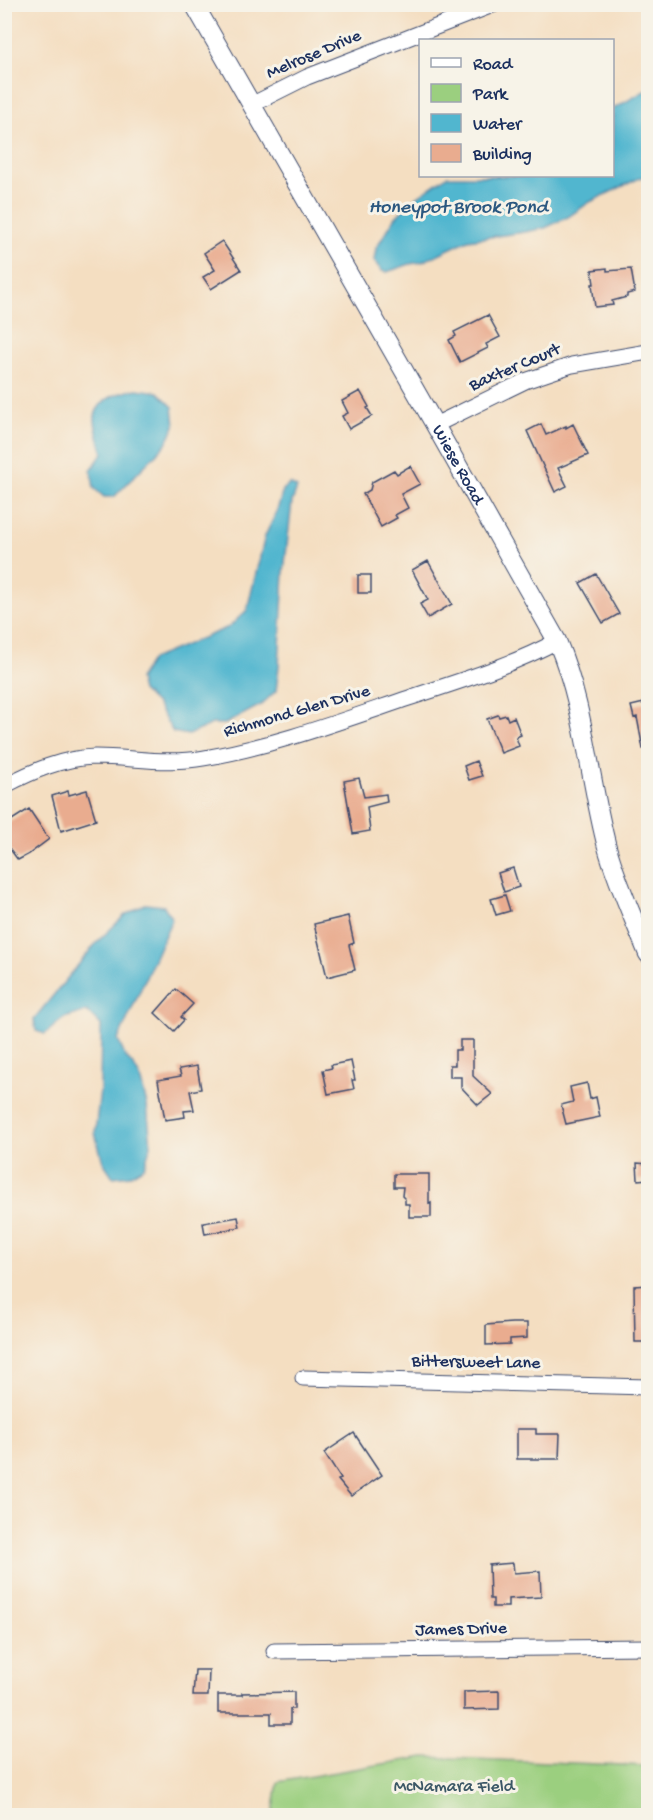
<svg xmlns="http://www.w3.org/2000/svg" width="653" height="1820" font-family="'Gochi Hand',sans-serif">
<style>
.green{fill:#9bcf7f;stroke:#5b7f6e;stroke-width:1.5}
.water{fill:#51b6cf;stroke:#367296;stroke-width:1.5}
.building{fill:#e9ac8f}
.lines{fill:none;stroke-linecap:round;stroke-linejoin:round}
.minor-casing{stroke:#3c496d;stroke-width:17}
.tertiary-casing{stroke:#3c496d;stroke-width:20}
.minor{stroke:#fff;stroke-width:15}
.tertiary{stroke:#fff;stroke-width:18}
.labels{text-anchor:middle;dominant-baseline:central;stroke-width:6;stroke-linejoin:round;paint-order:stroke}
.street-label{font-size:18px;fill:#1b2f5e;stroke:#f7f3e8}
.park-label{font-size:18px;fill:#3b5766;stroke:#f7f3e8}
.water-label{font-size:20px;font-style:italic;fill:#2b5880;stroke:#f7f3e8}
</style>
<rect width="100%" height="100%" fill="#f7f3e8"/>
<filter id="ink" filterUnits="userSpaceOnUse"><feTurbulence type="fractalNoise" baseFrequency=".0167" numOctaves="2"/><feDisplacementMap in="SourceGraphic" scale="12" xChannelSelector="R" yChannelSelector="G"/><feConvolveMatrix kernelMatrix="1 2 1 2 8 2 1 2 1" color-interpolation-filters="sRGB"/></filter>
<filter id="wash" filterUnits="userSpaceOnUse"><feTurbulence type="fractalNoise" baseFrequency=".008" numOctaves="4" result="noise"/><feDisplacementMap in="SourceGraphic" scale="24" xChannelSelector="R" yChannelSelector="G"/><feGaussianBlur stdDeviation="1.35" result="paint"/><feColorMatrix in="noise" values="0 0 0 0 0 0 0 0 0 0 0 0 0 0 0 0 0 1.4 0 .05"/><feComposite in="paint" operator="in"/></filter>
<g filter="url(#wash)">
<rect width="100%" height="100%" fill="#f4dec1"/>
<path class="green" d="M424,1757L648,1766V1815H273L278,1782Z"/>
<path class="water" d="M648,89V174L590,202L568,217L545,228L525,232L468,240L422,262L410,264L387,272L382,271L374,261L376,248L395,218L415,198L447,176H612L613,109Z
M137,389L158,392L173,407L175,426L165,445L114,497H104L94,488L91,470L103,453C100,444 94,425 95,416C99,397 122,392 137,389Z
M290,484L297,488L292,502L284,572L279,666L276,691L261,705L225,724H212L188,735L173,732L157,705L142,691L139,679L152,659L229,627L247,610L265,536L277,511L283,490Z
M145,904L164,906L172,919L118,1040L125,1056L135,1068L140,1077L147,1105L151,1145L144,1167L131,1175L113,1177L103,1162L95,1133L100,1090L101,1025L87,1011L64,1018L45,1034L36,1031L34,1019L97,942L125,915Z"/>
<g id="blocks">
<path class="building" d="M222,241L241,270L211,289L203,277L215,270L204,253Z
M607,268V271L631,269L635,292L627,294V297L612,301L613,305L595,307L592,284H594L592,270Z
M488,315L500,337L486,344L488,348L460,362L449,340L456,336L454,332Z
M360,391L369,407L367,408L372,416L349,429L342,416L348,413L342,401Z
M541,424L546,435L566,426V428L573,424L588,455L558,468L567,486L555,492L527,431Z
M410,466L420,484L401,494L408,508L395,515L397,518L381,527L363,494L370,490L372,482L394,470L397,474Z
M428,561L452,604L428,618L420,604L428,600L412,570Z
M596,574L619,614L603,623L580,583Z
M358,575H371V593H358Z
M648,702V749H643L637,717L634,718L631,706Z
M498,715L499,717L506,715L508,720L514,717L521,735L516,737L519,746L501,753L487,719Z
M476,761L482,776L469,780L464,766Z
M359,778L364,797L386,794L387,802L367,807L370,831L353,834L344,781Z
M87,790L96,820L61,831L52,796L68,791L69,795Z
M29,809L49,839L29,854L18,860L4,841V825Z
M513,868L519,887L504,892L498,873Z
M505,895L510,911L496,915L491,899Z
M348,916L354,943L349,945L355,970L327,977L314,924Z
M176,989L193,1004L181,1017L184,1020L174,1031L155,1013Z
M460,1040H473V1076L492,1094L478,1105L461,1087V1077H450V1065H455V1050H460Z
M351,1061L355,1080H352L354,1089L328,1094L323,1070L332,1068L331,1065Z
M197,1066L201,1089L190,1091L194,1110L184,1111L185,1117L165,1120L158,1080L181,1076L179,1069Z
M587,1083L590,1099L596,1097L600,1117L566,1124L561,1105L573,1102L570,1087Z
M637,1163L648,1164V1179L638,1180Z
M394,1174H429V1204L431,1203V1217H409V1204H405V1199L402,1196L403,1187H394Z
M238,1217L240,1227L205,1234L203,1223Z
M648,1285V1342H635L634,1286Z
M512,1323H527V1338L510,1339V1344L486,1345V1325Z
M517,1429H536V1434H560L559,1459H517Z
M354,1433L382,1475L351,1496L338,1480L341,1479L324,1453Z
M513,1563L514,1573L540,1571L541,1597L508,1599V1607H493V1599H490L489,1565Z
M195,1670H209L208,1696H193Z
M499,1691V1709L464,1710V1692Z
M294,1692V1709H290V1724H271V1713H218V1695H242V1693Z"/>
</g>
</g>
<g filter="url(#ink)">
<use href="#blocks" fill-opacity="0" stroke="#3c496d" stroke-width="1.5"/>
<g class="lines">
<g class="minor-casing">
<path id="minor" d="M251,105L307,77L495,4
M435,425L525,381L572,365L648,352
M4,786C33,771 62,758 95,757C131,757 167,765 204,758C274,746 341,721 409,698C459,681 511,666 557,641
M303,1378L648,1387
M274,1651L648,1647"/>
</g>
<g class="tertiary-casing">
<g id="tertiary">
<path id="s1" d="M194,4L435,425L557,641C585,707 589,779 607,847C617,883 634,919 648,954"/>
</g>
</g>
<use href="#minor" class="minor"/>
<use href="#tertiary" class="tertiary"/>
</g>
</g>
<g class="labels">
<g class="street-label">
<text transform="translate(314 55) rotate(-23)">Melrose Drive</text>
<text transform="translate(515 368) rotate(-23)">Baxter Court</text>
<text stroke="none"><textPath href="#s1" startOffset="531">Wiese Road</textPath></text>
<text transform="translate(297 712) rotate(-16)">Richmond Glen Drive</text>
<text transform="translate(476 1363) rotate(1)">Bittersweet Lane</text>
<text transform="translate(461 1630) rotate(-1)">James Drive</text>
</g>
<g class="park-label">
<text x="454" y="1787">McNamara Field</text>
</g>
<g class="water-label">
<text x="458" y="208">Honeypot Brook Pond</text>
</g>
</g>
<rect width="653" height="1820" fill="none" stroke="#f7f3e8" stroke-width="24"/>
<rect x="419" y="39" width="195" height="138" fill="#f7f3e8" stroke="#9fa5b1" stroke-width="1.5"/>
<rect x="431" y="58" width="30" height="9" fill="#ffffff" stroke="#9fa5b1" stroke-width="1.5"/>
<text x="473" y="69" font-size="18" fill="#1b2f5e">Road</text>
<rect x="431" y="84" width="30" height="18" fill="#9bcf7f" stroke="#9fa5b1" stroke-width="1.5"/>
<text x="473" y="99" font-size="18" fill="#1b2f5e">Park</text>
<rect x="431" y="114" width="30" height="18" fill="#51b6cf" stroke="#9fa5b1" stroke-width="1.5"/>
<text x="473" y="129" font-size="18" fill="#1b2f5e">Water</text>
<rect x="431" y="144" width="30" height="18" fill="#e9ac8f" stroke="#9fa5b1" stroke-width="1.5"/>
<text x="473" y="159" font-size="18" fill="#1b2f5e">Building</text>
</svg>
